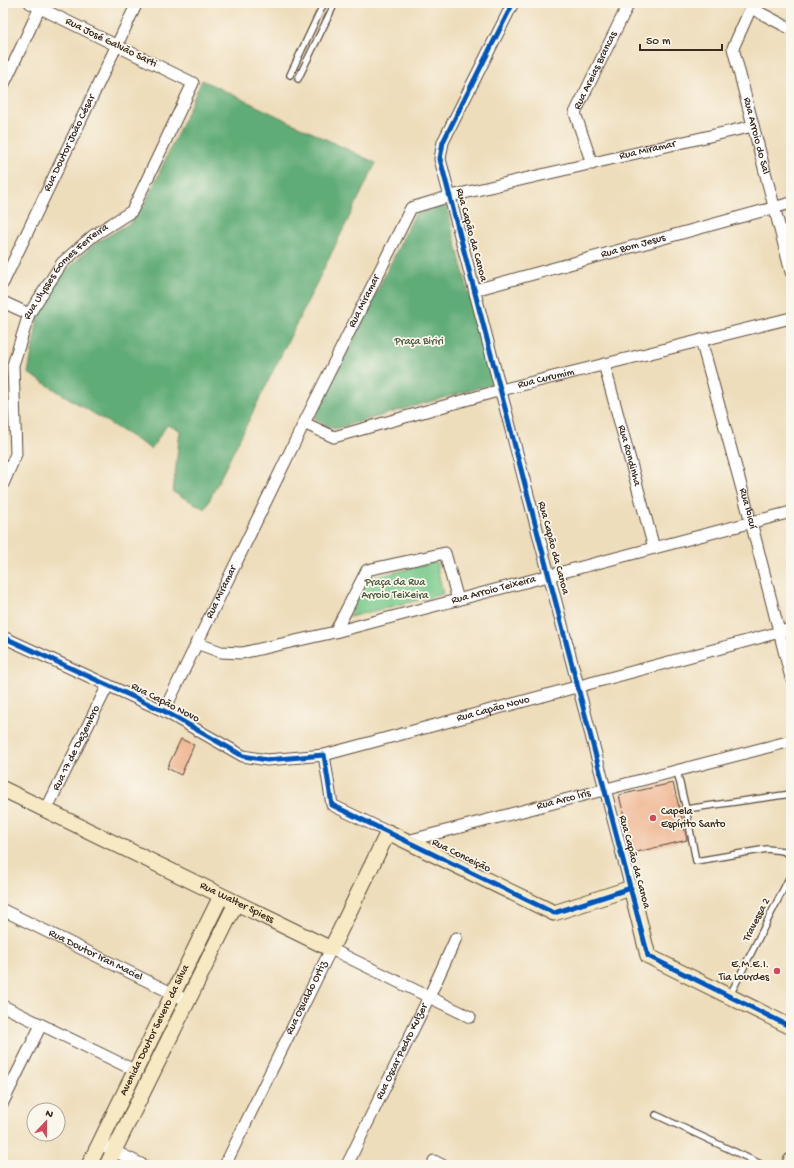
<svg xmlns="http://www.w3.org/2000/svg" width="794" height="1168" font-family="'Gochi Hand',sans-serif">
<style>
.green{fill:#75c88a;stroke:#587954}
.forest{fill:#60ac76;stroke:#4e6b4a}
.building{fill:#eeb38f}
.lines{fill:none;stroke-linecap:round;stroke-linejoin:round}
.lane-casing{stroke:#564536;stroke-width:8}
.street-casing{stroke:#564536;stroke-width:13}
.secondary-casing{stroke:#564536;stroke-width:17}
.lane{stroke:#fff;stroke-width:5.5}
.street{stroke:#fff;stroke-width:11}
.secondary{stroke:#f6e9c3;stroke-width:15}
.cycleway-casing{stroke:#fbf7ec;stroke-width:8}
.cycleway{stroke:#0057b8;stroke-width:5}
.poi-dot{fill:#d1495b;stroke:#fbf7ec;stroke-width:1.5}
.labels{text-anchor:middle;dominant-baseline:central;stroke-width:3.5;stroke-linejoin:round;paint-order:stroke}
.street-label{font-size:11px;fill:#3b2a1e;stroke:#fbf7ec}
.park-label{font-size:11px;fill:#4c593e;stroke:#fbf7ec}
.poi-label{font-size:11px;fill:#3b2a1e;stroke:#fbf7ec;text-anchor:start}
</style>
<rect width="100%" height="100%" fill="#fbf7ec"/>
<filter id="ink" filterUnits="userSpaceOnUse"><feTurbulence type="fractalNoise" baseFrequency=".025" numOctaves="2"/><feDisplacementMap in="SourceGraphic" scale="8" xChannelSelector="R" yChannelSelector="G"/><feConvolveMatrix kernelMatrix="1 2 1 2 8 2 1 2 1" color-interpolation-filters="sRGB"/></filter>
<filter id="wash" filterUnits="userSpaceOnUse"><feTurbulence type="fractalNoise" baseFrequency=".012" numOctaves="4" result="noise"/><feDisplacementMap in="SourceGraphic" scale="16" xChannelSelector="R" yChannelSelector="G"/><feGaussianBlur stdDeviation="0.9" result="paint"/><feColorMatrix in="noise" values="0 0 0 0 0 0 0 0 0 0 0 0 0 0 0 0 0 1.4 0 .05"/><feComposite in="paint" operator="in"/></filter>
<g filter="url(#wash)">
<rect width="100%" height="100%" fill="#edb"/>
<path class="green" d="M436,562L443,594L349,617L367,579Z"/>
<path class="forest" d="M202,80L376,163L205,509L173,492L180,430L167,425L151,449L28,373L38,317L59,277L94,244L130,223L145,204Z
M446,205L492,384L334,429L314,419L415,214Z"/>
<g id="blocks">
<path class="building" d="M181,739L194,745L181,775L167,768Z
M673,783L687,840L633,853L619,795Z"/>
</g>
</g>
<g filter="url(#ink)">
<use href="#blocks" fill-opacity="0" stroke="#564536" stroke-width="1"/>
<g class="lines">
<g class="lane-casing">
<path id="lane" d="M290,75L324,3
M298,79L335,3
M677,771L686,809L696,861L767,849L783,851L791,856
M686,809L791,794
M730,995L791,874
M656,1115L763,1165"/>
</g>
<g class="street-casing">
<g id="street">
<path d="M513,3L443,142L440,159L631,888"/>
<path id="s1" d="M753,3L733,48L791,272"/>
<path d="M751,8L791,29"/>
<path d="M3,86L42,3"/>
<path id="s2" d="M592,164L575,113L629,3"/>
<path id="s3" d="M3,283L137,3"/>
<path id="s4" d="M475,290L791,203"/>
<path d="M3,302L29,314"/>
<path id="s5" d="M701,340L751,522L791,678"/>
<path id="s6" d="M604,364L654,548"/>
<path id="s7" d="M304,423L334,437L501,390L791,318"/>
<path id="s8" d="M3,484L16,454L13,365L29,314L62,263L94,235L132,211L193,83L30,3"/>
<path d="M335,632L367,570L445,553L458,600"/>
<path id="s9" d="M3,637L164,711L243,756L267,760L324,755L791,629"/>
<path id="s10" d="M196,643L221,652L242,653L335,632L791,512"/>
<path id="s11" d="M164,711L304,423L411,208L451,196L753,126"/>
<path d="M324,755L332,805L388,832"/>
<path id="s12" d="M46,810L108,685"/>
<path id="s13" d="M407,841L791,741"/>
<path id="s14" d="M3,910L188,1001"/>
<path d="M3,1006L136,1071"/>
<path d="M3,1102L41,1025"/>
<path d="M100,1144L143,1165"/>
<path d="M434,1161L442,1165"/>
<path id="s15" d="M225,1165L331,949L470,1017"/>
<path id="s16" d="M347,1165L429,997L456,938"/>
</g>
</g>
<g class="secondary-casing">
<g id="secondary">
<path id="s17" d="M3,789L331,949L388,832L554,913L631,888L648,956L791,1027"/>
<path id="s18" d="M89,1165L221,896"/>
<path d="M107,1165L236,903"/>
<path d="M789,1165L791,1161"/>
</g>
</g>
<use href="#lane" class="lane"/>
<use href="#street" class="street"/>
<use href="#secondary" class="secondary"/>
<g class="cycleway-casing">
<path id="cycleway" d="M513,3L443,142L440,159L648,956L791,1027
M3,637L164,711L243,756L267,760L324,755L332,805L554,913L631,888"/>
</g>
<use href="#cycleway" class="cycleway"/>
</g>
</g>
<g class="poi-dot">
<circle cx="653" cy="818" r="4"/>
<circle cx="777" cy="971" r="4"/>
</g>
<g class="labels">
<g class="street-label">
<text transform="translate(111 43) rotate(26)">Rua José Galvão Sarti</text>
<text stroke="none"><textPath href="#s2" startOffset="101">Rua Areias Brancas</textPath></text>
<text stroke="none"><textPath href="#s1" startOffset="140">Rua Arroio do Sal</textPath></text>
<text stroke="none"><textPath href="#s3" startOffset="155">Rua Doutor João César</textPath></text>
<text stroke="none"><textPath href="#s11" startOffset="804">Rua Miramar</textPath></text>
<text transform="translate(471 235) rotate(75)">Rua Capão da Canoa</text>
<text stroke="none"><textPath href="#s4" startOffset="164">Rua Bom Jesus</textPath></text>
<text stroke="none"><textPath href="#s8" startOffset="232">Rua Ulysses Gomes Ferreira</textPath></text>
<text stroke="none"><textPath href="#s11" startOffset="456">Rua Miramar</textPath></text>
<text stroke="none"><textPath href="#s7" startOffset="253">Rua Curumim</textPath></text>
<text stroke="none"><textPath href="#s6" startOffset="95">Rua Rondinha</textPath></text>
<text stroke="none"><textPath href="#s5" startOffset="175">Rua Ibicuí</textPath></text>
<text transform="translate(553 548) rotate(75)">Rua Capão da Canoa</text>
<text stroke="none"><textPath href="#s10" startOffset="307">Rua Arroio Teixeira</textPath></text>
<text stroke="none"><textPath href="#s11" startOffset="132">Rua Miramar</textPath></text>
<text transform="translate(165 703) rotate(27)">Rua Capão Novo</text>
<text stroke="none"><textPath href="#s9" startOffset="525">Rua Capão Novo</textPath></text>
<text stroke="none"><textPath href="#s12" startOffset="69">Rua 17 de Dezembro</textPath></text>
<text stroke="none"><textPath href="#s13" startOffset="162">Rua Arco Íris</textPath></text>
<text transform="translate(461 856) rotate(26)">Rua Conceição</text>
<text transform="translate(634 862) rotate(75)">Rua Capão da Canoa</text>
<text stroke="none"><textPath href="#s17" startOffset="260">Rua Walter Spiess</textPath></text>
<text transform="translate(757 920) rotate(-63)">Travessa 2</text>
<text stroke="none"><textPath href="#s14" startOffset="103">Rua Doutor Iran Maciel</textPath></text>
<text stroke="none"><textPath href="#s15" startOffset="186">Rua Osvaldo Ortiz</textPath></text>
<text stroke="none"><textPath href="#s18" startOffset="150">Avenida Doutor Severo da Silva</textPath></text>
<text stroke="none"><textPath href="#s16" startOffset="126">Rua Oscar Pedro Kulzer</textPath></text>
</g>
<g class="park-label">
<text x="419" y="342">Praça Biriri</text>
<text x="395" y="583">Praça da Rua<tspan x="395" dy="13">Arroio Teixeira</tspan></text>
</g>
<g class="poi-label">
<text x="661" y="812">Capela<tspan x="661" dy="13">Espírito Santo</tspan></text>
<text x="769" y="965" text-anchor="end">E.M.E.I.<tspan x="769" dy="13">Tia Lourdes</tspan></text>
</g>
</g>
<rect width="794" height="1168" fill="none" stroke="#fbf7ec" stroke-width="16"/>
<g transform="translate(46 1122) rotate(22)"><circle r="19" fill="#fbf7ec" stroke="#aea59a"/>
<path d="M0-3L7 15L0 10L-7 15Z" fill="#d1495b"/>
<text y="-6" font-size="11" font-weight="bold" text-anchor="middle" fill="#3b2a1e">N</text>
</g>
<path d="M640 44v6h82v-6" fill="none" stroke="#3b2a1e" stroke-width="2"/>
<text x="646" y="44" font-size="12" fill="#3b2a1e" stroke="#fbf7ec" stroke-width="3" paint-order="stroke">50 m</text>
</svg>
